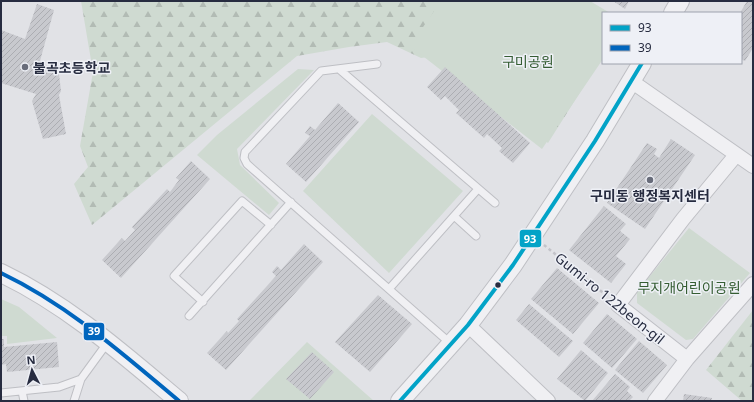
<svg xmlns="http://www.w3.org/2000/svg" width="754" height="402" font-family="'Noto Sans','Noto Sans KR',sans-serif">
<style>
.forest{fill:url(#forest-firs)}
.green{fill:#cfdad1}
.building{fill:url(#building-hatch)}
.lines{fill:none;stroke-linecap:round;stroke-linejoin:round}
.service-casing{stroke:#bebfc4;stroke-width:9}
.minor-casing{stroke:#bebfc4;stroke-width:16}
.tertiary-casing{stroke:#bebfc4;stroke-width:20}
.path{stroke:#c3c3c9;stroke-width:2.5;stroke-dasharray:3 3;stroke-linecap:butt}
.service{stroke:#f0f0f3;stroke-width:7}
.minor{stroke:#f0f0f3;stroke-width:14}
.tertiary{stroke:#f0f0f3;stroke-width:18}
.bus-1-casing{stroke:#eef0f6;stroke-width:7}
.bus-2-casing{stroke:#eef0f6;stroke-width:7}
.bus-1{stroke:#02a3c7;stroke-width:4}
.bus-2{stroke:#0065bd;stroke-width:4}
.poi-dot{fill:#686c7a;stroke:#eef0f6;stroke-width:1.5}
.bus-dot{fill:#272c40;stroke:#eef0f6;stroke-width:1.5}
.labels{text-anchor:middle;dominant-baseline:central;stroke-width:3;stroke-linejoin:round;paint-order:stroke}
.park-label{font-size:14px;fill:#355d33;stroke:#eef0f6}
.poi-label{font-size:14px;font-weight:bold;fill:#272c40;stroke:#eef0f6;text-anchor:start}
.street-label{font-size:14px;fill:#272c40;stroke:#eef0f6}
.line-badge{stroke:#eef0f6;stroke-width:1.5}
.badge-label{font-size:11px;text-anchor:middle;font-weight:bold;fill:#fff}
</style>
<defs>
<pattern id="forest-firs" width="22" height="20" patternUnits="userSpaceOnUse"><rect width="22" height="20" fill="#cfdad1"/><path d="M5 1l3.5 6h-7zM16 11l3.5 6h-7z" fill="#b2bbb4"/></pattern>
<pattern id="building-hatch" width="6" height="6" patternUnits="userSpaceOnUse"><rect width="6" height="6" fill="#c8c9ce"/><path d="M-1 1l2-2M0 6l6-6M5 7l2-2" fill="none" stroke="#acadb2"/></pattern>
</defs>
<rect width="100%" height="100%" fill="#e1e2e6"/>
<path class="forest" d="M81,1H583L603,13V56L548,143L437,56L421,58L387,42L349,47L297,56L92,225L74,184L88,167L80,146L93,72Z
M753,310V401H742L706,370Z"/>
<path class="green" d="M441,1H590L610,13H603V59L542,149L410,46Z
M298,69L314,70L237,149L240,165L279,203L269,215L197,155L217,135Z
M372,114L463,191L389,273L303,191Z
M689,228L750,273L693,339L686,340L637,303V292Z
M1,299L19,307L57,338L7,344V336H1Z
M307,342L374,401H249Z"/>
<path class="building" d="M613,1H629L625,9Z
M747,1H753V48L745,61L741,59V13H740Z
M37,4L54,10L40,61L59,74L61,91L59,95L66,134L43,139L32,101L36,94L1,83V30L25,39Z
M445,67L530,143L513,163L499,151L502,148L487,134L484,138L456,113L459,110L445,96L441,100L427,87Z
M338,103L359,122L306,182L286,164L310,136L305,133L310,126L315,130Z
M671,139L695,155L645,229L607,203L647,143L657,149L654,154L659,158Z
M191,161L210,179L121,278L102,260L122,238L125,241L135,230L132,227L167,189L170,192L179,180L176,178Z
M604,206L626,224L620,231L630,239L616,256L626,264L611,283L569,250Z
M304,244L323,262L226,370L207,353L227,331L228,333L239,321L237,319L276,276L272,272L277,266L281,270Z
M557,268L599,303L573,334L531,299Z
M378,295L412,324L370,372L335,342Z
M529,304L573,341L559,357L516,320Z
M607,314L637,339L612,368L583,343Z
M1,339H4V347L57,342L59,367L7,372L6,364L1,365Z
M639,341L667,365L643,393L615,370Z
M581,350L608,373L585,401L557,379Z
M312,352L334,372L310,399L286,379Z
M615,374L630,387L627,391L633,397L629,401H592Z
M684,394L712,398L711,401H683Z"/>
<g class="lines">
<g class="service-casing">
<path id="service" d="M377,64L321,71L245,152L244,158L247,164L450,343
M339,69L495,203
M454,216L476,236
M389,289L478,189
M203,302L174,276L242,201L271,225
M189,316L291,202
M22,391L24,401
M1,393L59,387L81,379L108,342
M74,401L81,379"/>
</g>
<g class="minor-casing">
<path id="minor" d="M631,81L753,166
M468,325L548,401
M687,359L618,305L683,219L736,155
M655,401L687,359L753,284"/>
</g>
<g class="tertiary-casing">
<path id="tertiary" d="M673,13L680,1
M1,273C68,305 123,354 179,401
M400,401L468,325L513,265L595,141L642,63"/>
</g>
<path class="path" d="M544,245L607,296"/>
<use href="#service" class="service"/>
<use href="#minor" class="minor"/>
<use href="#tertiary" class="tertiary"/>
<g class="bus-1-casing">
<path id="bus-1" d="M400,401L468,325L513,265L595,141L642,63"/>
</g>
<g class="bus-2-casing">
<path id="bus-2" d="M1,273C68,305 123,354 179,401"/>
</g>
<use href="#bus-1" class="bus-1"/>
<use href="#bus-2" class="bus-2"/>
</g>
<g class="poi-dot">
<circle cx="25" cy="67" r="4"/>
<circle cx="650" cy="180" r="4"/>
</g>
<circle class="bus-dot" cx="498" cy="285" r="3.5"/>
<g class="labels">
<g class="park-label">
<text x="528" y="61">구미공원</text>
<text x="689" y="287">무지개어린이공원</text>
</g>
<g class="poi-label">
<text x="33" y="67">불곡초등학교</text>
<text x="650" y="195" text-anchor="middle">구미동 행정복지센터</text>
</g>
<g class="street-label">
<text transform="translate(610 298) rotate(39)">Gumi-ro 122beon-gil</text>
</g>
</g>
<g class="line-badge">
<rect x="519" y="229" width="23" height="19" rx="4" fill="#02a3c7"/>
<rect x="83" y="322" width="22" height="19" rx="4" fill="#0065bd"/>
</g>
<g class="badge-label">
<text x="530" y="243">93</text>
<text x="94" y="335">39</text>
</g>
<rect width="754" height="402" fill="none" stroke="#272c40" stroke-width="4"/>
<rect x="602" y="12" width="140" height="52" fill="#eef0f6" stroke="#9ea2ad"/>
<rect x="610" y="25" width="20" height="6" fill="#02a3c7" stroke="#9ea2ad"/>
<text x="638" y="32" font-size="12" fill="#272c40">93</text>
<rect x="610" y="45" width="20" height="6" fill="#0065bd" stroke="#9ea2ad"/>
<text x="638" y="52" font-size="12" fill="#272c40">39</text>
<g transform="translate(32 370) rotate(354)" stroke="#eef0f6" stroke-width="3" paint-order="stroke">
<path d="M0-3L7 15L0 10L-7 15Z" fill="#272c40"/>
<text y="-6" font-size="11" font-weight="bold" text-anchor="middle" fill="#272c40">N</text>
</g>
</svg>
